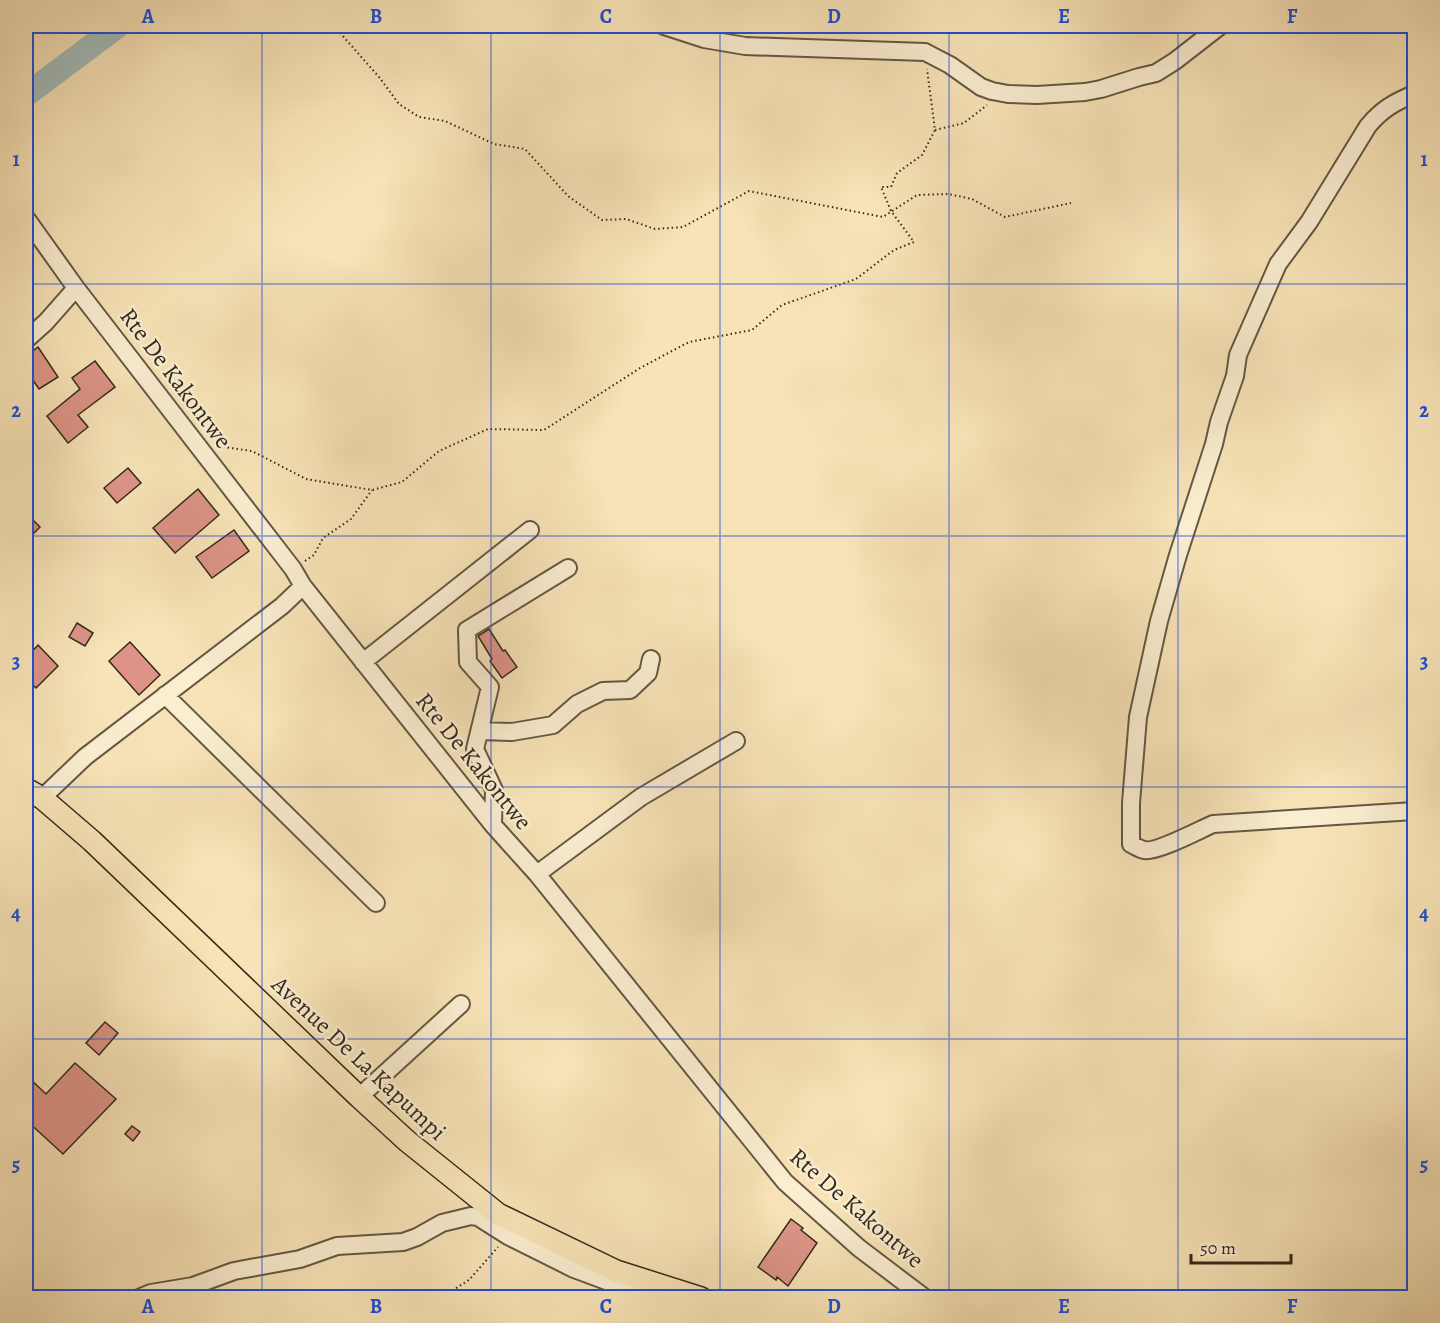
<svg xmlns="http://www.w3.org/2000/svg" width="1440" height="1323" font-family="Alegreya,serif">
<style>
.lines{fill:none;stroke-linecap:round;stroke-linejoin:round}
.river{stroke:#a2bbb9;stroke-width:24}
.building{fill:#dd9487;stroke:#33291c;stroke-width:1.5}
.minor-casing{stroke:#645843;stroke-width:20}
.major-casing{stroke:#33291c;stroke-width:24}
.path{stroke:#33291c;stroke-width:2;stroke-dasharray:1.5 3;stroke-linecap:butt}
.minor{stroke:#faedd0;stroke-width:16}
.major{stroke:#f7e3b7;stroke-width:21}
.grid{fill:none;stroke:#1d4ed8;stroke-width:1.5;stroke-opacity:0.55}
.labels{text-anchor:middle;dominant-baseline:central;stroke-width:5;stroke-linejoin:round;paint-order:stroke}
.street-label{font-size:24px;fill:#33291c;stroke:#faedd0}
.neatline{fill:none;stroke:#1d4ed8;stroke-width:2}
.grid-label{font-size:20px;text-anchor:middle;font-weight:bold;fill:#1d4ed8}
</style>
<rect width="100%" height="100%" fill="#f7e3b7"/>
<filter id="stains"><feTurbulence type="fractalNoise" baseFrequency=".00333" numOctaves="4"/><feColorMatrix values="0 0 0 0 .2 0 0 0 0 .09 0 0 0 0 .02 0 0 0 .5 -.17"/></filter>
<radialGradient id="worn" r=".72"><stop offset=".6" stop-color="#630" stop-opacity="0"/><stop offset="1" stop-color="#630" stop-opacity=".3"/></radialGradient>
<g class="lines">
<path class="river" d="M26,95L118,26"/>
</g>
<path class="building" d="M38,347L58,377L39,389L26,370V356Z
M95,361L115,387L78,415L88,427L68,443L47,416L80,389L72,378Z
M128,468L141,483L117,503L104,488Z
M198,489L219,515L175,553L153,528Z
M26,513L40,527L26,541Z
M234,530L249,551L212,578L196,557Z
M77,623L93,633L85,646L69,637Z
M489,629L503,651L505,650L517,667L502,678L490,661L492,659L478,636Z
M130,642L160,675L139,695L109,661Z
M38,645L58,666L36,688L26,678V658Z
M105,1022L118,1033L99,1055L86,1043Z
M75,1063L116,1099L63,1154L26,1120V1075L46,1094Z
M132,1126L140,1132L133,1141L125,1134Z
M791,1219L803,1228L801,1230L817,1243L788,1286L777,1277L776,1280L758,1267Z"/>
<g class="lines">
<g class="minor-casing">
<path id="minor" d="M664,26L704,39L745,46L925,52L950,65L981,87L992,91L1008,94L1037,95L1085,92L1101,89L1139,77L1156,73L1175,61L1220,26
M1414,94C1395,102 1382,109 1368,126L1309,222L1278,264L1238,355L1235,376L1219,422L1214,444L1178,555L1159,621L1138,717L1131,803V844C1135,846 1140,849 1144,850C1156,853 1199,830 1213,824L1414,811
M26,218L76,288L293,569L303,586L493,825L537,874L785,1182L859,1248L925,1298
M26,340L46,322L76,288
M363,662L530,530
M165,695L376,903
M481,731L512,732L553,725L577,704L603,691L630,690L648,673L651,659
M42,798L85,757L282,606L303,586
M493,825L494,790L475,749L490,687L468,662L467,630L568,568
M537,874L641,797L736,741
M359,1097L461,1004
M139,1298L151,1293L193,1286L234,1271L300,1259L337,1246L403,1242L417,1237L442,1223L471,1216L478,1217L508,1236L574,1269L625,1288L654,1298"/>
</g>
<g class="major-casing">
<path id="major" d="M26,789L42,798L92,841L359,1097L407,1141L498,1214L616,1271L701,1298"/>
</g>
<path class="path" d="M334,26L379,77L399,104L419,117L445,121L494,144L525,149L568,196L602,220L626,219L655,229L683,227L749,191L883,217L917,195L948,194L972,199L1005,217L1071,203
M935,130L964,123L987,105
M219,449L224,447L252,451L306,479L372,490L402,482L439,451L488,429L544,430L640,368L689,342L752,330L782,305L856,279L894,250L914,242L891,211L881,187H891L897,173L922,155L935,130L927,69
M305,561L314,555L323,538L351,519L372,490
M448,1298L450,1292L469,1280L498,1247"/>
<use href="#minor" class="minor"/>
<use href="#major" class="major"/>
</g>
<path class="grid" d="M262,26V1298M491,26V1298M720,26V1298M949,26V1298M1178,26V1298M26,284H1414M26,536H1414M26,787H1414M26,1039H1414"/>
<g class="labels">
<g class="street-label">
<text transform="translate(176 378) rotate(53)">Rte De Kakontwe</text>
<text transform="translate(474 761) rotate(51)">Rte De Kakontwe</text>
<text transform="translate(359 1058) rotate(43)">Avenue De La Kapumpi</text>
<text transform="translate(857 1208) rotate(41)">Rte De Kakontwe</text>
</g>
</g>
<rect width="1440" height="1323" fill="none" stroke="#f7e3b7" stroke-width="66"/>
<path d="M1191 1254v9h100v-9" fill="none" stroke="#33291c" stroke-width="3"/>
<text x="1200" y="1254" font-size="18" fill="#33291c" stroke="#faedd0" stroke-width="4.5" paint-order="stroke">50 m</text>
<rect x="33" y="33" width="1374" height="1257" class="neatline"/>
<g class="grid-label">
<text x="148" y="23">A</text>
<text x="376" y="23">B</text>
<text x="606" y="23">C</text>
<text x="834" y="23">D</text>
<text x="1064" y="23">E</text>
<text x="1292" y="23">F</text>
<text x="16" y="166">1</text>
<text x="1424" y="166">1</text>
<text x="16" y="417">2</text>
<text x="1424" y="417">2</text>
<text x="16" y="668">3</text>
<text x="1424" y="668">3</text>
<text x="16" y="920">4</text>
<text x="1424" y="920">4</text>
<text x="16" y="1171">5</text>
<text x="1424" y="1171">5</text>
<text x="148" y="1313">A</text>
<text x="376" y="1313">B</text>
<text x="606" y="1313">C</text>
<text x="834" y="1313">D</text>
<text x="1064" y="1313">E</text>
<text x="1292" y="1313">F</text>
</g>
<rect width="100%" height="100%" filter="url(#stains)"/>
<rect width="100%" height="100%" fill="url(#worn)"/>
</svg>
